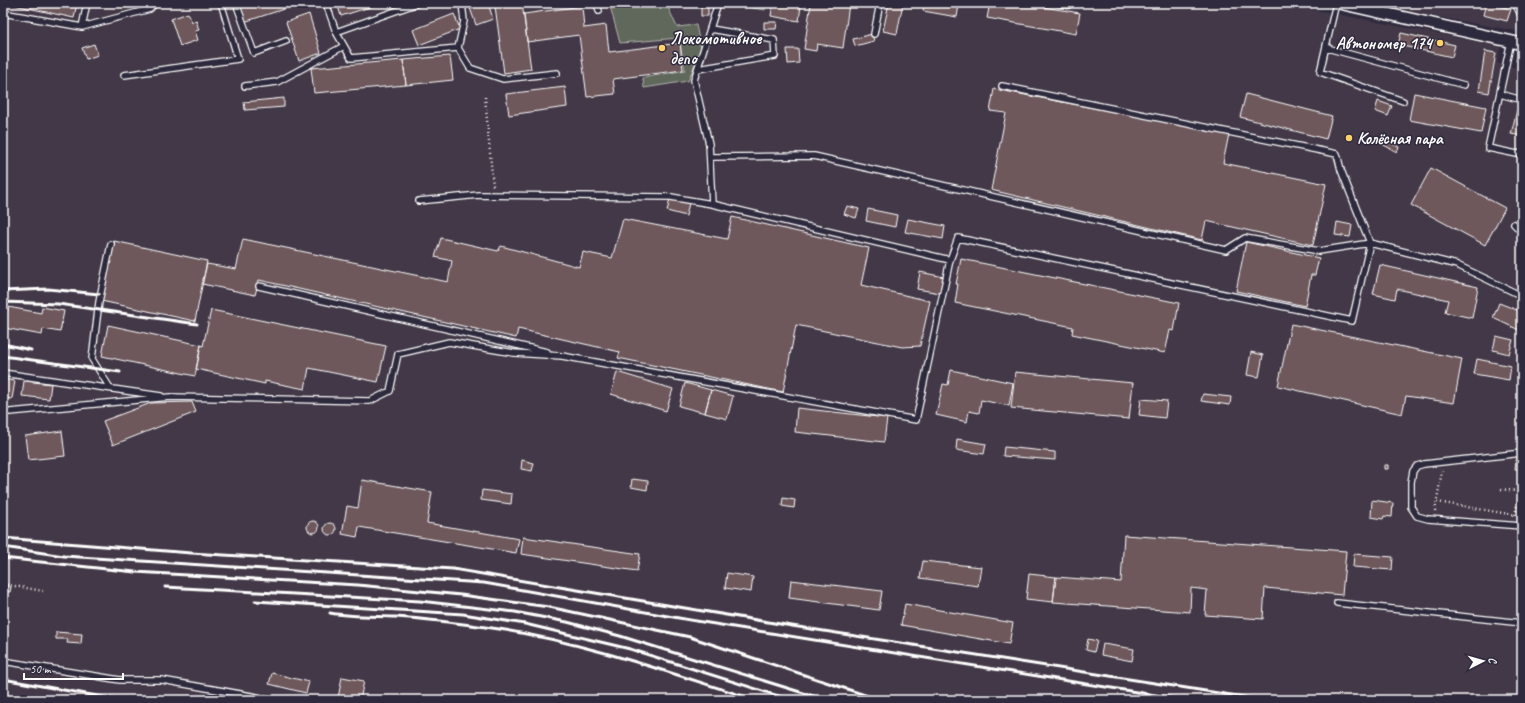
<svg xmlns="http://www.w3.org/2000/svg" width="1525" height="703" font-family="Caveat,sans-serif">
<style>
.built{fill:#423846}
.green{fill:#60685b;stroke:#b0b4ad}
.building{fill:#6e595c;stroke:#fff}
.lines{fill:none;stroke-linecap:round;stroke-linejoin:round}
.service-casing{stroke:#fff;stroke-width:8}
.minor-casing{stroke:#fff;stroke-width:14}
.path{stroke:#fff;stroke-width:2.5;stroke-dasharray:1 3;stroke-linecap:butt}
.service{stroke:#2f2a3d;stroke-width:5.5}
.minor{stroke:#2f2a3d;stroke-width:11}
.rail{stroke:#fff;stroke-width:3}
.poi-dot{fill:#ffd166;stroke:#2f2a3d;stroke-width:1.5}
.labels{text-anchor:middle;dominant-baseline:central;stroke-width:3;stroke-linejoin:round;paint-order:stroke}
.poi-label{font-size:17px;font-weight:bold;fill:#fff;stroke:#2f2a3d;text-anchor:start}
</style>
<rect width="100%" height="100%" fill="#2f2a3d"/>
<filter id="ink" filterUnits="userSpaceOnUse"><feTurbulence type="fractalNoise" baseFrequency=".025" numOctaves="2"/><feDisplacementMap in="SourceGraphic" scale="8" xChannelSelector="R" yChannelSelector="G"/><feConvolveMatrix kernelMatrix="1 2 1 2 8 2 1 2 1" color-interpolation-filters="sRGB"/></filter>
<g filter="url(#ink)">
<path class="built" d="M3,3H1280L1501,46L1497,63L1522,69V700H3Z
M1358,3H1522V32L1359,3Z"/>
<path class="green" d="M629,3H666L677,27L696,25L701,49L688,81L644,88L643,78L685,70L679,38L620,43L610,6Z
M733,3H766L765,10L733,5Z"/>
<path class="building" d="M5,3H77L74,18Z
M238,3H289L290,7L244,22Z
M337,3H383L341,16Z
M488,3L493,19L476,25L470,8Z
M522,3L531,69L504,73L495,6Z
M773,3L801,5L799,21L771,16Z
M811,3H862L861,6L849,4L843,48L817,44L816,51L804,49Z
M889,3H903L897,34L883,31Z
M924,3H948L959,5L957,17L923,11Z
M990,3H1019L1080,13L1076,34L987,18Z
M1486,3L1511,9L1507,21L1483,15Z
M701,4L708,5V16H701Z
M582,6L584,28L606,25L609,52L680,43L683,70L613,79L615,94L587,97L579,35L527,42L524,14Z
M188,13L192,22L196,20L199,30L195,31L198,40L180,46L171,19Z
M309,14L321,53L299,61L286,22Z
M454,14L460,29L419,45L413,30Z
M764,22H777L776,29H764Z
M1401,33L1455,45L1452,57L1398,45Z
M872,34L874,41L855,46L853,39Z
M94,44L98,55L86,59L82,48Z
M787,49H798L799,63L788,64Z
M1519,50L1522,51V62L1516,61Z
M1485,51L1496,53L1489,93L1479,91Z
M450,56L453,80L406,85L403,60Z
M403,60L406,85L314,93L311,68Z
M565,87L567,107L509,115L506,94Z
M994,89L1229,134L1223,163L1326,184L1313,245L1206,221L1202,240L991,190L1006,113L990,111Z
M1414,93L1486,107L1481,133L1409,120Z
M1246,94L1332,116L1326,139L1240,117Z
M284,98V107L245,110L244,102Z
M1378,101L1392,106L1388,116L1375,111Z
M1517,110L1522,111V136L1511,134Z
M1380,138L1399,147L1397,152L1378,142Z
M1431,168L1505,208L1485,245L1411,205Z
M670,199L689,203L686,216L667,211Z
M847,206L859,209L856,218L844,214Z
M868,209L897,215L895,227L866,221Z
M732,217L869,248L861,285L930,301L920,346L902,347L796,325L783,392L618,358L620,352L518,329L516,338L259,280L255,295L202,284L207,264L236,269L243,239L448,282L452,261L435,257L441,238L498,251L501,246L579,267L583,252L612,258L623,219L727,239Z
M908,219L945,226L943,239L905,232Z
M1337,222L1352,225L1350,237L1335,235Z
M114,241L207,261L195,321L101,301Z
M1246,242L1319,258L1315,275H1311L1305,306L1236,291Z
M961,259L1179,303L1174,331L1170,330L1165,353L1072,334L1073,327L955,303L958,284H956Z
M1380,265L1478,287L1472,318L1445,312L1448,300L1397,289L1395,299L1373,294Z
M920,272L944,277L940,293L917,289Z
M1499,303L1522,312V321L1519,330L1493,318Z
M8,307L41,313L42,307L64,311L60,332L43,329L42,335L4,328Z
M211,310L386,346L378,382L309,368L305,389L265,381V384L196,369L201,345L203,346Z
M1291,324L1462,359L1454,403L1406,396L1402,414L1278,386Z
M108,325L201,345L195,376L102,356Z
M1496,336L1513,340L1509,354L1493,350Z
M1251,352L1263,355L1259,377L1247,375Z
M1477,359L1511,366L1509,380L1474,374Z
M951,370L1013,383L1009,406L981,400L979,413L969,411L967,422L936,415L943,384L948,385Z
M617,372L673,389L666,411L611,394Z
M1015,372L1133,383L1129,419L1011,408Z
M3,379L15,381L12,399L3,398Z
M24,381L51,384L49,399L22,396Z
M685,383L711,390L705,413L679,406Z
M711,390L733,396L727,419L705,413Z
M1203,394L1231,397L1230,405L1201,401Z
M1141,399L1167,401L1165,418L1139,415Z
M192,402L196,412L113,445L103,421L151,403Z
M797,408L887,418L884,442L795,432Z
M62,431L65,456L28,460L25,436Z
M957,439L986,444L984,454L956,450Z
M1004,447L1055,452V460L1003,456Z
M522,460L534,463L532,471L521,469Z
M1516,460H1522V470L1515,469Z
M1384,465H1388V469H1384Z
M632,479L648,481L647,490L631,487Z
M362,480L432,492L427,523L519,539L516,553L359,527L357,537L342,534L347,506L358,508Z
M482,490L512,494L511,504L481,500Z
M783,498L795,500L794,508L782,506Z
M1372,500L1393,503L1392,517L1384,516L1383,519L1371,517Z
M307 527a6 6 0 1 1 12 0a6 6 0 1 1-12 0Z
M324 529a6 6 0 1 1 12 0a6 6 0 1 1-12 0Z
M1124,535L1346,551L1342,595L1265,588L1263,619L1205,615L1207,590L1191,588L1190,612L1053,602L1056,577L1121,582Z
M523,537L640,554L637,571L521,554Z
M1354,554L1393,557L1392,570L1353,567Z
M923,561L981,567L978,586L920,578Z
M727,573L753,577L751,592L725,588Z
M1029,574L1056,577L1053,602L1026,599Z
M791,580L882,591L879,610L789,598Z
M3,586L11,587L10,592L3,591Z
M905,604L1013,623L1009,644L901,625Z
M56,632L82,634L81,644L67,643L68,639H56Z
M1088,639L1097,641L1094,652L1086,650Z
M1103,644L1134,649L1132,661L1101,655Z
M272,673L309,682L306,693L269,684Z
M342,677L364,681L360,700L338,698Z"/>
<g class="lines">
<g class="service-casing">
<path id="service" d="M236,3L254,53L286,41
M326,3L336,32L418,3
M597,3L599,11
M1058,3L1068,5
M1336,3L1320,72L1403,101
M1515,3L1522,17
M3,13L82,27L150,9L155,3
M82,27L87,3
M336,32L351,58L458,48L470,68L503,79L557,73
M874,34L880,3
M1511,41L1488,148L1517,154L1522,153
M458,48L464,21L462,3
M1327,48L1464,85
M698,69L775,56L774,40L711,29
M124,75L238,59L221,3
M245,86L277,82L344,46
M1002,86L1337,154L1341,170L1370,243L1457,265L1522,296
M1500,94L1522,100
M419,201L479,195L671,197L712,204L950,260L958,238L1352,321L1370,243L1319,251L1245,238L1226,250L814,156L710,157
M712,204L709,144L694,80L718,3
M1514,224L1522,232
M259,286L547,352
M3,373L161,396
M110,388L92,359L99,302L111,244
M10,412L170,397L370,401L390,391L398,354L449,342L514,353L562,356L916,420L950,260
M1522,453L1424,464L1417,466L1413,471L1411,482V507L1417,516L1428,519L1522,526
M1337,603L1522,623
M3,661L120,680H162L274,700"/>
</g>
<g class="minor-casing">
<path id="minor" d="M1339,3L1522,44"/>
</g>
<path class="path" d="M485,97L493,186
M1501,489L1522,492
M1437,502L1515,515
M1435,511L1442,471
M1515,515L1520,491
M3,584L43,591"/>
<use href="#service" class="service"/>
<use href="#minor" class="minor"/>
<path class="rail" d="M3,291L48,289L99,294
M3,302L58,304L197,324
M3,344L31,350
M3,356L120,372
M3,538L191,553L453,569L792,626L1263,700
M3,547L64,556L484,583L690,620L1186,700
M3,558L135,572L358,585L461,595L549,607L690,637L880,700
M165,587L420,601L515,612L567,622L620,636L826,700
M255,601L463,614L525,624L630,649L791,700
M330,613C352,617 374,616 396,617C430,619 465,624 499,629C587,643 672,674 756,700
M3,679L119,700
M3,697L18,700"/>
</g>
</g>
<g class="poi-dot">
<circle cx="1440" cy="43" r="4"/>
<circle cx="662" cy="48" r="4"/>
<circle cx="1349" cy="138" r="4"/>
</g>
<g class="labels">
<g class="poi-label">
<text x="670" y="38">Локомотивное<tspan x="670" dy="20">депо</tspan></text>
<text x="1432" y="43" text-anchor="end">Автономер 174</text>
<text x="1357" y="138">Колёсная пара</text>
</g>
</g>
<rect width="1525" height="703" fill="none" stroke="#2f2a3d" stroke-width="16"/>
<rect x="8" y="8" width="1509" height="687" fill="none" stroke="#fff" stroke-width="1.5" filter="url(#ink)"/>
<g transform="translate(1483 661) rotate(84)" stroke="#2f2a3d" stroke-width="3" paint-order="stroke">
<path d="M0-3L7 15L0 10L-7 15Z" fill="#ffffff"/>
<text y="-6" font-size="11" font-weight="bold" text-anchor="middle" fill="#ffffff">С</text>
</g>
<path d="M24 673v6h99v-6" fill="none" stroke="#ffffff" stroke-width="2"/>
<text x="30" y="673" font-size="12" fill="#ffffff" stroke="#2f2a3d" stroke-width="3" paint-order="stroke">50 m</text>
</svg>
